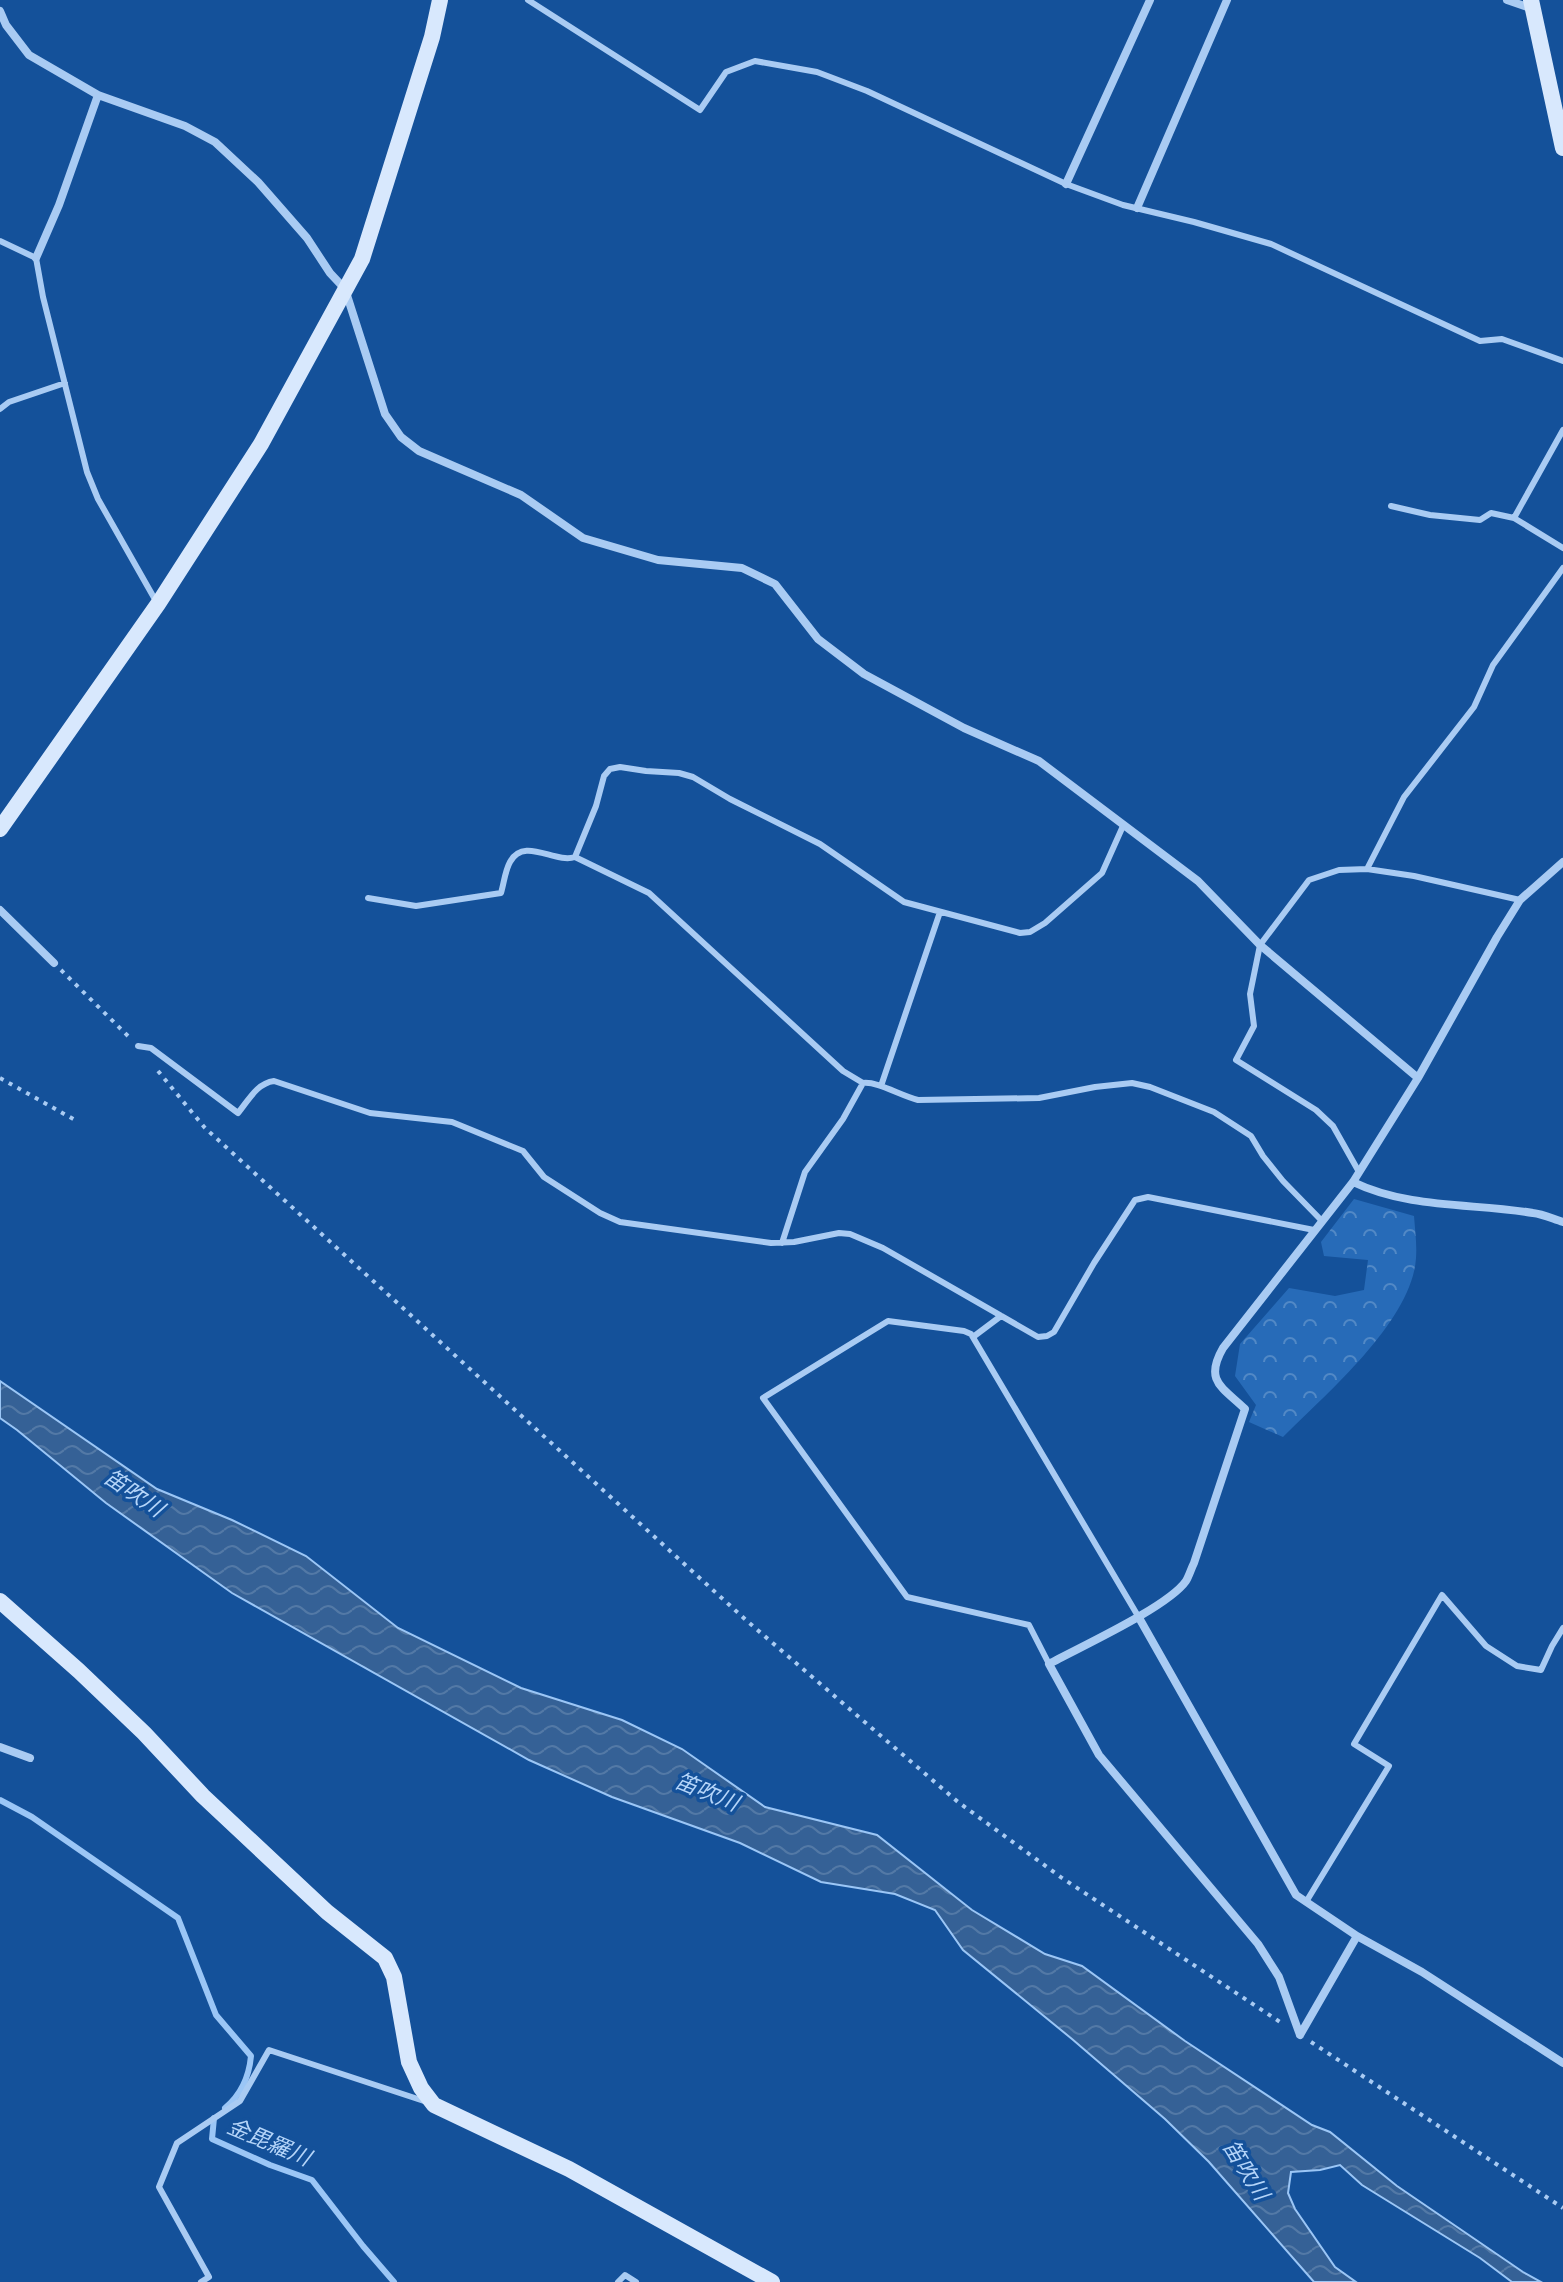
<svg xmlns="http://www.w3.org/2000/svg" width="1563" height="2282" font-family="'DejaVu Sans','Noto Sans JP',sans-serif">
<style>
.forest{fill:url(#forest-crowns)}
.water{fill:url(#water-waves);stroke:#9bc6f6;stroke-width:2}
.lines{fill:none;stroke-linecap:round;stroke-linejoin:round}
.stream{stroke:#9bc6f6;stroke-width:6}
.path{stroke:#a9cbf3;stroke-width:4;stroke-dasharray:4 6;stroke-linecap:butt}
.lane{stroke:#a9cbf3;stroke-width:6}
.street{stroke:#a9cbf3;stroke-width:8}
.secondary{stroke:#d8e8fd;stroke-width:16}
.labels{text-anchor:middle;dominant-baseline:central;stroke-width:7;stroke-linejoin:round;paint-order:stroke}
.water-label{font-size:22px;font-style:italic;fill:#b5d5f9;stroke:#14519a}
</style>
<defs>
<pattern id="forest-crowns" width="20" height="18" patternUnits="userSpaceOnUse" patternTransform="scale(2)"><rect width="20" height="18" fill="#276bb8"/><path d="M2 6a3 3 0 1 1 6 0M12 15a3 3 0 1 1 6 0" fill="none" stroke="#5289c6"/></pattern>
<pattern id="water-waves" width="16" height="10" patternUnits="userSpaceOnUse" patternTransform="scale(2)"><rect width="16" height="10" fill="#356196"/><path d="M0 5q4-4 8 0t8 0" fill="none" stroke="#5379a6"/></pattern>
</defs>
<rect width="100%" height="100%" fill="#14519a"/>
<path class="forest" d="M1354,1199L1414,1216C1415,1230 1417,1244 1416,1258C1412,1321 1326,1394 1283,1437L1249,1422L1256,1405L1235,1376L1240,1344L1289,1288L1335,1296L1364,1290L1368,1260L1324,1256L1321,1242Z"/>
<path class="water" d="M0,1381L157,1489L232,1520L306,1556L398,1628L521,1688L622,1720L682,1749L765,1807L877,1835L972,1910L1045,1954L1082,1966L1185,2041L1312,2125L1330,2132L1397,2186L1523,2272L1541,2282H1512L1480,2258L1362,2185L1340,2165L1320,2170L1291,2172L1288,2193L1295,2209L1335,2267L1356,2282H1314L1209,2162L1165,2119L1072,2039L963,1950L935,1910L895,1894L821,1882L740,1843L612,1797L529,1760L232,1593L106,1503L17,1430L0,1418Z"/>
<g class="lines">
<path class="stream" d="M0,1800L32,1817L178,1918L216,2015L251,2056C249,2077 242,2094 225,2108
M214,2118L212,2139L270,2165L312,2180L363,2246L394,2282"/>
<path class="path" d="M61,970L129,1037
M158,1071L205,1128L747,1621L958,1802L1062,1878L1280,2022
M0,1078L75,1120
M1311,2042L1563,2208"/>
<path class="lane" d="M528,0L700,110L726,72L755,61L817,72L867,91L1066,184L1123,205L1194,222L1271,244L1480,341L1502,339L1563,361
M0,241L36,258L43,297L87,472L98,499L157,603
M0,409L9,402L65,383
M1391,506L1430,515L1480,520L1491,513L1514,518L1563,548
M1514,518L1563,430
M575,857L649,893L843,1071L863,1083
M1367,869L1404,797L1474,707L1493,665L1563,568
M368,898L416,906L501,893C504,883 505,871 510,862C524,836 555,864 575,857L596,806L604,776L610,769L620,767L646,771L679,773L693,777L730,799L820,844L904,902L1020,933L1030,932L1045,923L1102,873L1123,826
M138,1046L151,1048L238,1113C248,1101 257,1083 274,1081L370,1113L452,1122L523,1151L544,1177L600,1213L620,1222L771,1243L794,1242L839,1233L850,1234L883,1248L1038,1337L1047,1336L1054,1332L1094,1263L1135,1200L1148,1197L1314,1230
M881,1086L940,912
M1359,1172L1333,1126L1316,1110L1236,1060L1254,1026L1250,994L1260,945L1309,880L1339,870L1367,869L1414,876L1520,900
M782,1243L805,1172L843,1119L863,1083C877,1081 901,1096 918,1100L1039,1098L1095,1087L1132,1083L1150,1087L1214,1112L1251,1136L1263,1156L1283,1181L1322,1221
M973,1337L1001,1316
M1049,1664L1029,1625L907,1597L763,1398L888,1321L964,1331L971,1334L1138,1616
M1306,1902L1389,1766L1354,1744L1442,1595L1486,1646L1517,1666L1541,1670L1552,1646L1563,1628
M201,2282L209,2277L159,2187L177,2143L240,2101L269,2050L427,2102
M618,2282L625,2275L636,2282"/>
<path class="street" d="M1507,0L1533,9
M0,11L6,25L29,55L98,95L185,126L215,142L258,182L307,238L330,273L345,289L385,414L401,437L419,451L521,495L583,538L658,560L742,568L775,584L818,639L864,674L964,728L1039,761L1198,881L1260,945L1418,1078
M1066,184L1150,0
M1137,208L1227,0
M36,258L59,205L98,95
M0,910L54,963
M1353,1182C1409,1209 1473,1203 1533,1213C1543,1214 1553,1219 1563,1222
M1138,1616L1296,1895L1357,1936L1422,1972L1563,2063
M0,1747L30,1758
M1300,2035L1279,1977L1258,1944L1099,1755L1049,1664C1080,1647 1168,1607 1186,1581C1189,1576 1191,1569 1194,1563L1245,1409C1222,1387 1204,1381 1223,1348L1353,1182L1418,1078L1497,937L1520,900L1563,862
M1300,2035L1357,1936"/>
<path class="secondary" d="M1531,0L1563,148
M0,829L158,604L261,444L362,259L432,37L440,0
M0,1601L79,1671L144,1733L203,1796L327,1912L385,1958L394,1977L409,2062L421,2088L434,2105L569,2169L772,2282"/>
</g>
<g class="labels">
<g class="water-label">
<text transform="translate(134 1493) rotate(34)">笛吹川</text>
<text transform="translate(707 1792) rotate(22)">笛吹川</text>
<text transform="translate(269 2142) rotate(23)">金毘羅川</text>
<text transform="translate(1246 2170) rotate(58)">笛吹川</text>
</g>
</g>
</svg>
